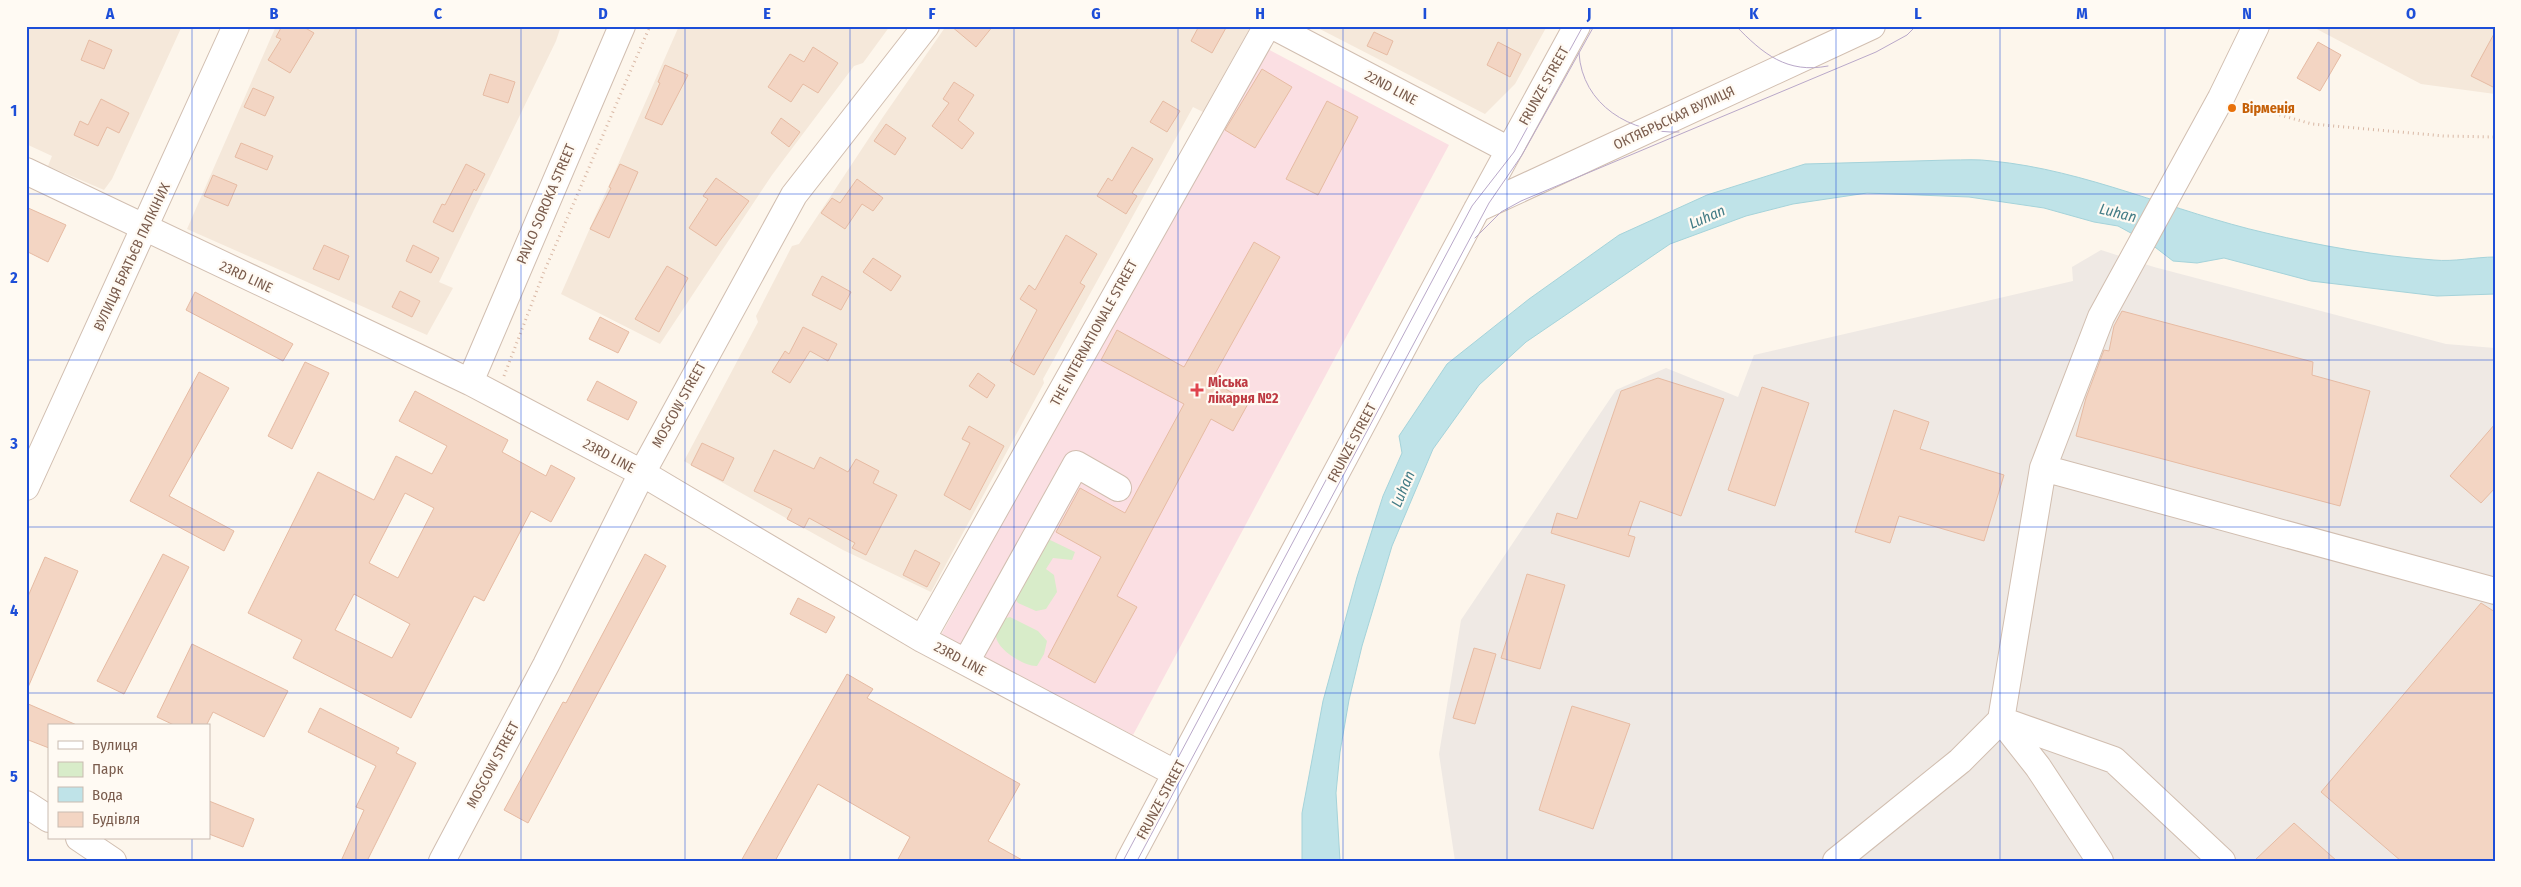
<svg xmlns="http://www.w3.org/2000/svg" width="2521" height="887" font-family="'Fira Sans Condensed',sans-serif">
<style>
.residential{fill:#f5e8da}
.industrial{fill:#efe9e4}
.medical{fill:#fbdfe3}
.green{fill:#d8ecc9}
.water{fill:#bfe3e8;stroke:#a5d3da}
.building{fill:#f3d5c3;stroke:#e6bba3;fill-rule:evenodd}
.lines{fill:none;stroke-linecap:round;stroke-linejoin:round}
.minor-casing{stroke:#d1beb0;stroke-width:28}
.path{stroke:#d9b8a5;stroke-width:3;stroke-dasharray:1 4;stroke-linecap:butt}
.minor{stroke:#fff;stroke-width:26}
.tram{stroke:#b9a8c9;stroke-width:1}
.grid{fill:none;stroke:#1d4ed8;stroke-width:1;stroke-opacity:0.55}
.food-dot{fill:#e8710a;stroke:#fffaf3;stroke-width:2}
.health-dot{fill:#e0444e;stroke:#fffaf3;stroke-width:2}
.labels{text-anchor:middle;dominant-baseline:central;stroke-width:4.5;stroke-linejoin:round;paint-order:stroke}
.street-label{font-size:14px;fill:#7a5c4d;stroke:#fffaf3}
.food-label{font-size:14px;font-weight:bold;fill:#c56008;stroke:#fffaf3;text-anchor:start}
.health-label{font-size:14px;font-weight:bold;fill:#be3a42;stroke:#fffaf3;text-anchor:start}
.water-label{font-size:15px;font-style:italic;fill:#437c86;stroke:#fffaf3}
.neatline{fill:none;stroke:#1d4ed8;stroke-width:2}
.grid-label{font-size:16px;text-anchor:middle;font-weight:bold;fill:#1d4ed8}
</style>
<rect width="100%" height="100%" fill="#fdf6ec"/>
<path class="residential" d="M26,26H182L112,179L104,190L48,166L52,156L26,144Z
M276,26H561L556,41L439,282L453,288L427,335L187,229Z
M679,26H890L863,63L854,66L772,175L660,344L561,294Z
M946,26L1250,28L1203,112L1193,107L1043,379L1044,383L931,592L843,550L684,461L758,322L756,316L792,246L799,244L883,117Z
M1314,26H1547L1515,84L1485,114Z
M2311,26H2495V94L2421,84Z"/>
<path class="industrial" d="M2101,250L2154,267L2446,344L2495,348V861H1455L1439,754L1461,620L1616,390L1666,368L1738,397L1754,355L2073,281L2072,267Z"/>
<path class="medical" d="M1264,47L1449,145L1133,735L941,635Z"/>
<path class="green" d="M1046,538L1075,552L1072,560L1053,558L1046,569L1054,575L1057,592L1046,609L1036,611L1018,603L1014,597Z
M1010,617L1038,631L1047,641L1044,654L1037,666C1025,667 998,650 996,637C995,631 1000,624 1003,619Z"/>
<path class="water" d="M1950,160C1964,160 1978,159 1992,161C2086,170 2174,212 2266,233C2321,246 2378,256 2434,260C2454,262 2475,257 2495,257V294L2437,296L2311,281L2224,258L2197,263L2173,261L2151,244L2118,226L2094,222L2044,208L1969,197L1867,193L1793,204L1746,216L1670,244L1526,342L1479,385L1433,449L1392,546L1362,646L1349,700L1340,752L1336,793L1340,861H1302V813L1323,701L1357,577L1383,496L1402,453L1399,436L1447,364L1529,299L1619,235L1707,195L1805,164Z"/>
<path class="building" d="M282,26H302L314,33L290,73L268,60L281,39L276,37Z
M951,26H993L976,47Z
M1199,26H1227L1212,53L1191,41Z
M1374,32L1393,41L1387,55L1367,46Z
M2495,32V88L2471,76Z
M89,40L112,50L104,69L81,60Z
M1498,42L1521,54L1510,77L1487,65Z
M2318,42L2341,55L2320,91L2297,78Z
M813,47L838,63L818,93L803,84L791,102L768,87L790,54L804,62Z
M665,65L688,75L662,125L645,118L660,83L658,82Z
M1262,69L1292,87L1255,148L1225,130Z
M490,74L515,82L508,103L483,95Z
M954,82L974,95L958,120L974,133L962,149L932,126L949,103L943,99Z
M253,88L274,97L265,116L244,107Z
M101,99L129,113L119,133L107,127L98,146L74,135L80,121L88,125Z
M1163,101L1180,111L1167,132L1150,122Z
M1327,101L1358,117L1318,195L1286,179Z
M781,118L800,132L789,147L771,133Z
M886,124L906,138L895,155L874,141Z
M241,143L273,156L267,170L235,157Z
M1132,147L1153,159L1132,193L1137,196L1126,214L1097,196L1108,178L1112,181Z
M466,164L485,174L476,191L474,189L453,232L433,222L442,204L445,205Z
M620,164L638,172L609,238L590,229L611,188L609,187Z
M213,175L237,185L228,206L204,196Z
M716,178L749,201L716,246L689,228L708,199L703,196Z
M857,179L883,198L873,211L862,204L845,229L821,213L832,198L840,203Z
M26,207L66,225L48,262L26,251Z
M1066,235L1097,254L1080,283L1085,286L1034,375L1010,361L1037,310L1020,299L1029,285L1035,290Z
M1254,242L1280,257L1211,381L1249,402L1233,431L1211,419L1117,596L1137,607L1095,683L1048,657L1101,557L1056,532L1080,488L1125,513L1184,404L1101,360L1117,330L1184,367Z
M324,245L349,256L339,280L313,269Z
M413,245L439,258L431,273L406,261Z
M873,258L901,276L891,291L863,272Z
M667,266L688,278L659,332L635,319Z
M822,276L851,292L841,310L812,295Z
M400,291L420,301L412,317L392,307Z
M195,292L293,344L283,361L186,310Z
M2122,311L2313,362L2312,375L2370,391L2340,506L2076,436L2086,398L2104,350L2109,351L2114,326Z
M600,317L629,332L618,353L589,339Z
M803,327L837,344L828,361L810,351L790,383L772,372L785,351L789,354Z
M305,362L329,373L292,449L268,436Z
M199,372L229,388L169,496L234,531L224,551L130,501Z
M978,373L995,385L987,398L969,386Z
M1658,378L1724,399L1681,516L1640,501L1628,535L1635,537L1629,557L1551,533L1557,513L1577,519L1621,391Z
M597,381L637,402L628,420L587,400Z
M1762,387L1809,403L1775,506L1728,490Z
M415,391L508,440L502,452L546,476L551,465L575,478L551,522L531,511L484,601L474,596L411,718L293,658L302,640L248,613L318,472L374,500L396,456L432,474L447,446L399,421ZM405,493L434,508L398,578L369,563ZM354,594L410,624L392,658L335,630Z
M1894,410L1929,422L1920,449L2004,475L1984,541L1899,516L1890,543L1855,532Z
M2495,424V488L2481,503L2450,476Z
M969,426L1004,446L970,510L944,495L970,443L962,439Z
M702,443L734,458L723,481L691,465Z
M774,450L814,469L820,457L848,472L856,459L879,471L873,483L897,495L866,555L852,548L855,543L809,518L804,528L787,519L792,509L754,491Z
M915,550L940,563L927,587L903,575Z
M163,554L189,567L124,694L97,681Z
M645,554L666,566L528,823L504,810L563,702L566,703Z
M45,557L78,571L26,692V601Z
M1527,574L1565,585L1540,669L1501,658Z
M798,598L835,617L826,633L790,614Z
M2481,603L2495,612V861H2401L2321,792Z
M192,644L288,691L264,737L213,712L206,726H176L157,717Z
M1474,648L1496,654L1475,724L1453,718Z
M847,674L873,689L867,698L1020,784L988,841L1024,861H897L910,837L818,784L775,861H741Z
M26,703L79,726H49V748L26,739Z
M1572,706L1630,724L1593,829L1539,810Z
M320,708L399,748L396,753L416,763L367,861H341L364,810L356,807L376,766L308,732Z
M209,801L254,819L243,847L209,834Z
M2294,823L2337,861H2254Z"/>
<g class="lines">
<g class="minor-casing">
<path id="minor" d="M1273,26L1509,150
M26,171L470,382L642,473L922,639L1175,773
M1477,209L1872,26
M470,382L622,26
M2043,468L2495,591
M26,487L236,26
M922,639L1267,26
M966,662L1076,464L1118,488
M26,804L49,819
M79,838L113,861
M442,861L546,665L642,473L794,195L926,26
M1129,861L1477,209L1577,26
M1836,861L1960,761L2001,720L2114,760L2222,861
M2100,861L2038,767L2001,720L2043,468L2101,317L2221,98L2256,26"/>
</g>
<path class="path" d="M2241,104L2312,124L2444,136L2495,137
M504,376L544,272L650,26"/>
<use href="#minor" class="minor"/>
<path class="tram" d="M1736,26C1763,54 1787,74 1828,66
M1579,53C1582,105 1631,134 1679,132
M1475,238L1501,212L1521,201L1876,52L1907,35L1916,26
M1123,861L1472,206L1514,152L1583,26
M1137,861L1489,203L1522,155L1594,26"/>
</g>
<path class="grid" d="M192,26V726M356,26V861M521,26V861M685,26V861M850,26V861M1014,26V861M1178,26V861M1343,26V861M1507,26V861M1672,26V861M1836,26V861M2000,26V861M2165,26V861M2329,26V861M26,194H2495M26,360H2495M26,527H2495M26,693H2495M192,838V861"/>
<circle class="food-dot" cx="2232" cy="108" r="5"/>
<path class="health-dot" d="M1194.5 382.5h5v5h5v5h-5v5h-5v-5h-5v-5h5z"/>
<g class="labels">
<g class="street-label">
<text transform="translate(1544 86) rotate(-61)">FRUNZE STREET</text>
<text transform="translate(1391 88) rotate(28)">22ND LINE</text>
<text transform="translate(1674 118) rotate(-25)">ОКТЯБРЬСКАЯ ВУЛИЦЯ</text>
<text transform="translate(546 204) rotate(-67)">PAVLO SOROKA STREET</text>
<text transform="translate(132 257) rotate(-65)">ВУЛИЦЯ БРАТЬЄВ ПАЛКІНИХ</text>
<text transform="translate(246 277) rotate(25)">23RD LINE</text>
<text transform="translate(1094 333) rotate(-61)">THE INTERNATIONALE STREET</text>
<text transform="translate(679 405) rotate(-61)">MOSCOW STREET</text>
<text transform="translate(1352 443) rotate(-62)">FRUNZE STREET</text>
<text transform="translate(609 456) rotate(28)">23RD LINE</text>
<text transform="translate(960 659) rotate(28)">23RD LINE</text>
<text transform="translate(493 765) rotate(-62)">MOSCOW STREET</text>
<text transform="translate(1161 800) rotate(-62)">FRUNZE STREET</text>
</g>
<g class="food-label">
<text x="2242" y="108">Вірменія</text>
</g>
<g class="health-label">
<text x="1208" y="382">Міська<tspan x="1208" dy="16">лікарня №2</tspan></text>
</g>
<g class="water-label">
<text transform="translate(2118 213) rotate(14)">Luhan</text>
<text transform="translate(1707 217) rotate(-23)">Luhan</text>
<text transform="translate(1403 489) rotate(-67)">Luhan</text>
</g>
</g>
<rect width="2521" height="887" fill="none" stroke="#fffaf3" stroke-width="55"/>
<rect x="48" y="724" width="162" height="115" fill="#fffaf3" stroke="#cabbb1"/>
<rect x="58" y="741" width="25" height="8" fill="#ffffff" stroke="#cabbb1"/>
<text x="92" y="750" font-size="15" fill="#7a5c4d">Вулиця</text>
<rect x="58" y="762" width="25" height="15" fill="#d8ecc9" stroke="#cabbb1"/>
<text x="92" y="774" font-size="15" fill="#7a5c4d">Парк</text>
<rect x="58" y="787" width="25" height="15" fill="#bfe3e8" stroke="#cabbb1"/>
<text x="92" y="800" font-size="15" fill="#7a5c4d">Вода</text>
<rect x="58" y="812" width="25" height="15" fill="#f3d5c3" stroke="#cabbb1"/>
<text x="92" y="824" font-size="15" fill="#7a5c4d">Будівля</text>
<rect x="28" y="28" width="2466" height="832" class="neatline"/>
<g class="grid-label">
<text x="110" y="19">A</text>
<text x="274" y="19">B</text>
<text x="438" y="19">C</text>
<text x="603" y="19">D</text>
<text x="767" y="19">E</text>
<text x="932" y="19">F</text>
<text x="1096" y="19">G</text>
<text x="1260" y="19">H</text>
<text x="1425" y="19">I</text>
<text x="1589" y="19">J</text>
<text x="1754" y="19">K</text>
<text x="1918" y="19">L</text>
<text x="2082" y="19">M</text>
<text x="2247" y="19">N</text>
<text x="2411" y="19">O</text>
<text x="14" y="116">1</text>
<text x="14" y="283">2</text>
<text x="14" y="449">3</text>
<text x="14" y="616">4</text>
<text x="14" y="782">5</text>
</g>
</svg>
